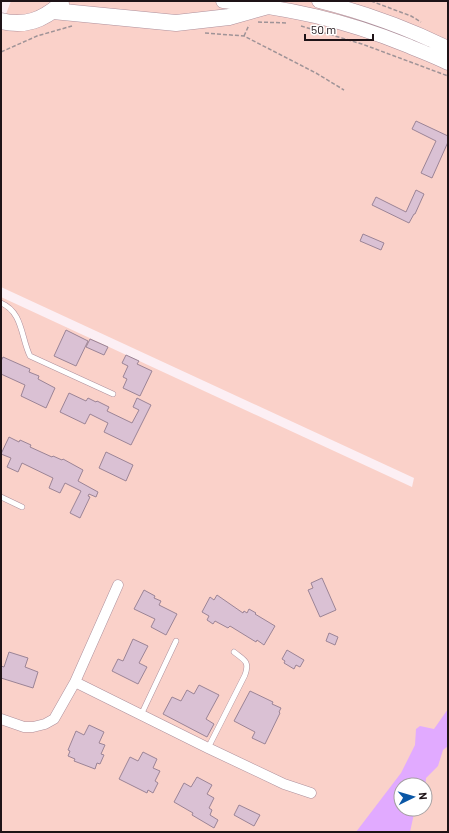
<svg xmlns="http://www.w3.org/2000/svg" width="449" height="833" font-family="Barlow,sans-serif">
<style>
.green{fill:#fad1c9;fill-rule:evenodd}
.water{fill:#e1aaff}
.building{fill:#dac1d4;stroke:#9b8496}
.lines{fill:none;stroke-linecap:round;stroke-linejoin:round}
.lane-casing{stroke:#ae909c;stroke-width:6}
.street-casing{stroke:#ae909c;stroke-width:11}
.secondary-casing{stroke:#ae909c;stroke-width:15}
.primary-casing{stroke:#ae909c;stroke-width:17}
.path{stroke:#9f9397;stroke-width:1.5;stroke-dasharray:4 2;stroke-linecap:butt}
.lane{stroke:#fff;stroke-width:5}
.street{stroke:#fff;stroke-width:10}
.secondary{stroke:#fff;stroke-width:14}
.primary{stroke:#fff;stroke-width:16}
</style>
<rect width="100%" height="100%" fill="#fceff4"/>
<path class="green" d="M11,1H448V832H1V297L412,487L414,478L1,287V27ZM401,785H425V809H401Z"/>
<path class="water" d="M448,709V746L443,750L438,766L426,778L425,791V785H401V809H415L410,832H356L401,773L415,745L416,729L420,726L434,729Z"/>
<path class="building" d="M416,121L448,136V142L432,178L421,173L436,141L412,129Z
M416,190L424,194L415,214H414L409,223L372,205L376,197L406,212Z
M363,234L384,243L381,250L360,241Z
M66,330L88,341L76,366L54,356Z
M90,339L108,347L104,355L86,347Z
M126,355L139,361L137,364L152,371L140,396L123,388L127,379L123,377L128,366L122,363Z
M3,357L30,369L29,372L39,376L38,379L55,388L46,408L21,396L25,385L1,374V361Z
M69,393L86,401L88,398L96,402L97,401L109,407L107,411L132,423L139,410L133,407L137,398L151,405L131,445L104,432L108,423L90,414L85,424L60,412Z
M9,437L19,442L20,440L31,445L30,447L52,457L53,456L62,460L63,459L83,470L78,481L98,492L96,497L89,494L88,496L90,497L80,518L70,513L81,491L65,483L60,493L49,488L53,478L22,463L18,472L7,467L11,458L1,454Z
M106,452L133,465L126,481L99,468Z
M322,578L336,610L320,617L308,590L313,588L311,583Z
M144,590L155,596L154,598L161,601L159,605L177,614L166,635L151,627L155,619L134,609Z
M217,595L243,613L244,611L247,613L249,609L256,613L255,614L275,626L264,645L257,640L256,642L230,626L228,628L215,621L213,624L207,620L209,616L202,612L210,597L214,600Z
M329,633L338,637L335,645L326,641Z
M133,639L148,646L139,663L147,667L138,684L112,671L118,659L123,661Z
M287,650L304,660L300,667L296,665L294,669L284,663L285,661L282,659Z
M9,652L28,658L25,667L38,672L33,688L1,678V666L4,667Z
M199,685L219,695L206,719L214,724L207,737L163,714L172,697L181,701L187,690L194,694Z
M250,691L273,702L272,704L281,708L279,712L280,713L265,744L252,738L255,732L234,721Z
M89,725L104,732L99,743L105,745L101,754L104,755L100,764L97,763L95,769L74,761L75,759L68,756L70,751L68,750L76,731L84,735Z
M143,752L157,759L153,768L160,771L155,781L158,783L153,793L148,790L147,793L119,779L130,757L138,761Z
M197,777L212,785L207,794L214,798L209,808L212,810L210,815L218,820L214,828L192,815L193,813L174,802L184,783L191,787Z
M239,805L260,815L254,826L234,815Z"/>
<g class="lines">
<g class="lane-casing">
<path id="lane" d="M1,303C23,312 21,338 30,356L113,394
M1,497L22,507
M141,715L176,641
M208,748L245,675C250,661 244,660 234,652"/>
</g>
<g class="street-casing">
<path id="street" d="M75,682L208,748L284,784L311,793
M1,719L24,727H33L45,724L54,719L75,682L118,585"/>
</g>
<g class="secondary-casing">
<path id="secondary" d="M223,1C289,8 344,20 406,45C420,51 434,56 448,63
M319,1C363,12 407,28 448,48"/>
</g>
<g class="primary-casing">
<path id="primary" d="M53,11L176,23L229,17L268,6
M1,21C25,27 43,20 61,4"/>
</g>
<path class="path" d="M371,1L411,16L421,22
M258,22L288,23
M301,26L362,44L448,76
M205,33L244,36L316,73L344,90
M244,36L249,25
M1,52L37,36L72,26"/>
<use href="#lane" class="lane"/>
<use href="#street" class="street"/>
<use href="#secondary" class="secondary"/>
<use href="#primary" class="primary"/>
</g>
<rect width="449" height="833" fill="none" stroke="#1e1317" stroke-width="4"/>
<g transform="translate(413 797) rotate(85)"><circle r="19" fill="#ffffff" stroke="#a5a1a2"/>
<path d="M0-3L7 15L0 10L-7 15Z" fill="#0a57a6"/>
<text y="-6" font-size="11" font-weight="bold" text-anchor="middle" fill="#1e1317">N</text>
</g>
<path d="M305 34v6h68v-6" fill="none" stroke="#1e1317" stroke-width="2"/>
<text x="311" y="34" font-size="12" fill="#1e1317" stroke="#ffffff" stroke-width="3" paint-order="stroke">50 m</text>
</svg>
